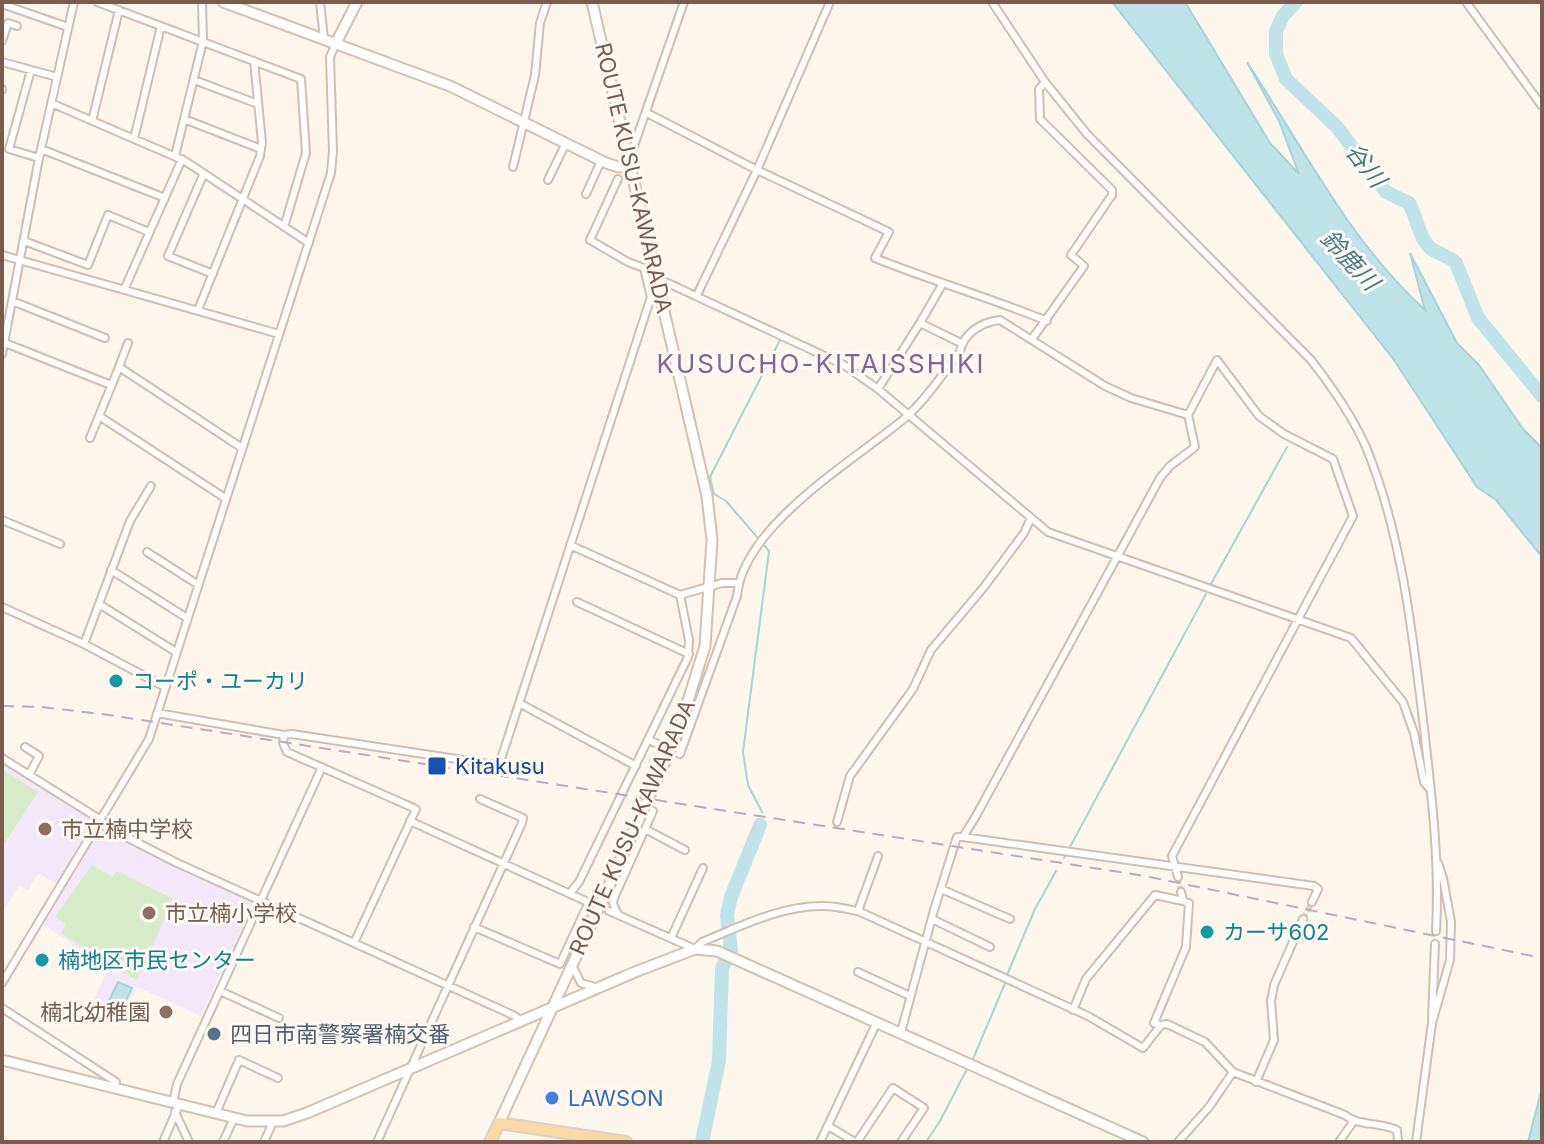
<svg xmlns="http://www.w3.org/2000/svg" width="1544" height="1144" font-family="Inter,'Noto Sans JP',sans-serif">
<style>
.education{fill:#f3e8fa}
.green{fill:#d8ecc9}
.water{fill:#bfe3e8;stroke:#a5d3da;stroke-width:2}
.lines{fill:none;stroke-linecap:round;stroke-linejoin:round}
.stream{stroke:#a5d3da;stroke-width:2}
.river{stroke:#bfe3e8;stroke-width:14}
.street-tunnel{stroke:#dcd0c4;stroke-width:6;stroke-dasharray:6 3;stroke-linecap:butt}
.street-casing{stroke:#d1beb0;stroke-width:10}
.secondary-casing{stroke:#d6c0b0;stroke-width:13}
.primary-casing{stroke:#dad1cd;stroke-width:14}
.street{stroke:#fff;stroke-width:6}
.secondary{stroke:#fff;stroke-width:9}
.primary{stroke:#fbd9a5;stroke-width:10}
.rail{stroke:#b9a8c9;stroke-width:2;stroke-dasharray:12 8;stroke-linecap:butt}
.secondary-bridge-casing{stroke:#d6c0b0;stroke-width:13;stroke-linecap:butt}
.secondary-bridge{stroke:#fff;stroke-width:9}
.culture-dot{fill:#0f9aa8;stroke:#fffaf3;stroke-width:3}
.transit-dot{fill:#1a4fb4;stroke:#fffaf3;stroke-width:3}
.education-dot{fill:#8d6e63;stroke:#fffaf3;stroke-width:3}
.service-dot{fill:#5c6f8a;stroke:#fffaf3;stroke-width:3}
.shop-dot{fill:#3f7fe0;stroke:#fffaf3;stroke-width:3}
.labels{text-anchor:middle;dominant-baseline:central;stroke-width:6;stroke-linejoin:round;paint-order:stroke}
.street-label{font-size:22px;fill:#7a5c4d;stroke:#fffaf3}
.culture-label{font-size:22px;fill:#0d838f;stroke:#fffaf3;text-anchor:start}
.transit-label{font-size:22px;fill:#164399;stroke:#fffaf3;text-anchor:start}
.education-label{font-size:22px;fill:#785e54;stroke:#fffaf3;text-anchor:start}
.service-label{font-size:22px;fill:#4e5e75;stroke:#fffaf3;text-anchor:start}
.shop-label{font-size:22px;fill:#366cbe;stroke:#fffaf3;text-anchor:start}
.water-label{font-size:24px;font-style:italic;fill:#437c86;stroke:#fffaf3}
.quarter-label{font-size:26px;letter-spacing:2px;fill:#846695;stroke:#fffaf3}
</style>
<rect width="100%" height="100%" fill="#fdf6ec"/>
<path class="education" d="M2,761L94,819L57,884L38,873L28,890L19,886L2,913Z
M107,829L161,859L252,899L254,902L201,1016L137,987L122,1018L92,1004L108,969L80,956L82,950L42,924L100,830Z"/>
<path class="green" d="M2,769L38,792L2,847Z
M92,865L113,877L116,871L174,899L137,980L84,954L85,949L61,933L66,924L55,917Z"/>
<path class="water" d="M1112,2H1185L1270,143L1299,174L1279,121L1247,62C1302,146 1350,242 1425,310L1410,253L1457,343L1479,365L1523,429L1542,448V557L1496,500L1477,487L1394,360Z
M118,982L132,988L120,1013L106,1007Z
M1542,1088V1142H1528Z"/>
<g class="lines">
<path class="stream" d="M1211,584L1287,447
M762,812L748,785L743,752L769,551L726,501L714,494L710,477L780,340
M1064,858L1206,594
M1007,975L1035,909L1056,871
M973,1059L1006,981
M926,1142L940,1121L967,1069"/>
<path class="river" d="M1296,2L1283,16L1276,31V54L1286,79L1337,127L1386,192L1409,203C1417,217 1419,241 1433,250C1441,255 1449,256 1456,263L1478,318L1542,396
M702,1142L719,1061L722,968L731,950L727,915L731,897L760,825"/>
<path class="street-tunnel" d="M1178,877L1181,892
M1303,919L1312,902"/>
<g class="street-casing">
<path id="street" d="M97,2L301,79L306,153L284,227
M320,2L324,39
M992,2L1045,82L1087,134L1311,360C1332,387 1352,415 1366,447C1401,532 1412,629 1423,720C1431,789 1440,861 1436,931
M1466,2L1542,106
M2,4L68,27
M2,41L8,23L17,26
M2,62L57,77
M31,70L9,149L39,158
M194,80L258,104
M2,89V90
M51,103L185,161L309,243
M647,113L757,170L889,232L875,258C932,281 991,298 1047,321
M184,119L261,149
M92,121L119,10
M134,139L161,26
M41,149L165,198
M175,156L203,41L202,2
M630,157L684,2
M513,167L535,75L540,23L547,2
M204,173L168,256L213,274
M618,179L590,240L628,262L644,268
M548,180L566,143
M586,194L601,161
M24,241L88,265L108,215L149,232
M2,255L279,334
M657,278L844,365L878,389L1048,532L1351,638L1403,702L1414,733L1424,782L1429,788
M124,290L182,159
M697,295L757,170L830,2
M12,301L105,338
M198,310L260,156L262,142L254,61
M920,323L942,285
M1032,339L1084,266L1071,255L1112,195V190L1040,119L1039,89L1045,82
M5,343L111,385
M2,354L39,158L74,2
M119,367L128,343
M878,389L920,323L961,343
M90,438L99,416
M225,498L99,416L119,367L242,448
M2,520L60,544
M570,545L680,595L722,583H738
M147,552L197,584
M111,570L187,618
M577,602L689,654
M99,604L176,652
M2,607L84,644L165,687
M84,644L130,521L151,486
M519,703L636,766
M157,713L284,735L292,734L496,765L501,759L651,297L644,268L654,265
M284,735L283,743L287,752L416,809L355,941
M649,740L680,754L737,596C743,525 855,460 905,418C926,400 942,374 960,352C963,333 982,322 1000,320L1105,386L1131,398L1188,415
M25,747L39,756L29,775
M2,758L101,820
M410,821L590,903
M837,822L850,776L913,689L931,650L984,587L1024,533L1031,518
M99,823L175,862L513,1015L522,1021
M645,829L685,850
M963,837L1314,886L1318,889L1312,902
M941,889L1010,919
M570,893L579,882L688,657L689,640L680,595
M609,911L695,949L702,942C739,927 780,906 821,906C833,905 846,909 858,911L1088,1016L1143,1048L1161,1025L1154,1023L1186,947L1189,903L1183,901L1181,892
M858,911L878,856
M618,914L613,904L614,898L653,811
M932,919L990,947
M474,927L560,964L589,902
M671,938L703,868
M573,967L581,983L595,987
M858,972L910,996
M2,983L149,739L331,173L333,151L330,57L336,43
M220,991L279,1018
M2,1008L116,1082L115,1089
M1073,1010L1086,979L1155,895L1183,901
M1432,1019L1435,944
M1161,1025L1167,1024L1205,1042L1233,1072L1345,1115C1358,1126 1380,1122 1397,1130L1398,1142
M901,1032L934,910L957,837H963L976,816L1160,478L1170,466L1195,447L1188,415L1217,360L1259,416L1284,434L1333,459L1353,516L1172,856L1178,877
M1256,1082L1274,1040L1271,1001L1274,985L1303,919
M173,1103L177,1084L322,767
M175,1112L189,1142
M216,1113L239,1060L278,1078
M828,1126L855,1142
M163,1142L179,1105
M223,1142L234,1118
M264,1142L273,1122
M377,1142L522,823L523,818L480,799
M820,1142L877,1022
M857,1142L893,1088L924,1108L901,1142
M1178,1142L1209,1107L1233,1072
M1339,1142L1353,1122
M1416,1142L1432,1023L1450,960L1451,922L1443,878L1438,863"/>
</g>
<g class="secondary-casing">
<path id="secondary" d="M223,2L450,86L606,163L619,167L631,166
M592,2L707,496L712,540L705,646L679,730
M336,43L357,2
M2,1060L247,1121H283L307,1113L635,972L695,949L717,951L1143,1142
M499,1123L611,881"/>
</g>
<g class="primary-casing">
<path id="primary" d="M490,1142L499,1123L626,1142"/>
</g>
<use href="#street" class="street"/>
<use href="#secondary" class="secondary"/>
<use href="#primary" class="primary"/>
<path class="rail" d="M2,706L42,707L109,715L1145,876L1542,958"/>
<g class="secondary-bridge-casing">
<path id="secondary-bridge" d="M611,881L679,730"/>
</g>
<use href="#secondary-bridge" class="secondary-bridge"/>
</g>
<g class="culture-dot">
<circle cx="116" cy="681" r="8"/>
<circle cx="1207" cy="932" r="8"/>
<circle cx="42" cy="960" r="8"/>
</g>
<rect class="transit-dot" x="427" y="756" width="20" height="20" rx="4"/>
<g class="education-dot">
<circle cx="45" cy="829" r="8"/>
<circle cx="149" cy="913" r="8"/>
<circle cx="166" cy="1012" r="8"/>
</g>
<circle class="service-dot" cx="214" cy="1034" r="8"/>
<circle class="shop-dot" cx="552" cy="1098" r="8"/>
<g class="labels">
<g class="street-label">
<text transform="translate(634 178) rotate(77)">ROUTE KUSU-KAWARADA</text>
<text transform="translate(632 827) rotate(-66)">ROUTE KUSU-KAWARADA</text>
</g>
<g class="culture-label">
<text x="132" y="681">コーポ・ユーカリ</text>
<text x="1223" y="932">カーサ602</text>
<text x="58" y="960">楠地区市民センター</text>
</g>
<g class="transit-label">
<text x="455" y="766">Kitakusu</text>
</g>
<g class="education-label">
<text x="61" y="829">市立楠中学校</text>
<text x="165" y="913">市立楠小学校</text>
<text x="150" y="1012" text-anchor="end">楠北幼稚園</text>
</g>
<g class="service-label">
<text x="230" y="1034">四日市南警察署楠交番</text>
</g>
<g class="shop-label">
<text x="568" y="1098">LAWSON</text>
</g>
<g class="water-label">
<text transform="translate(1366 165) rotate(52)">谷川</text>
<text transform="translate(1350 260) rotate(47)">鈴鹿川</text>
</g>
<g class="quarter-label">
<text x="821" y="363">KUSUCHO-KITAISSHIKI</text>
</g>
</g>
<rect width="1544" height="1144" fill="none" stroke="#7a5c4d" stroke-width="8"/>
</svg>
